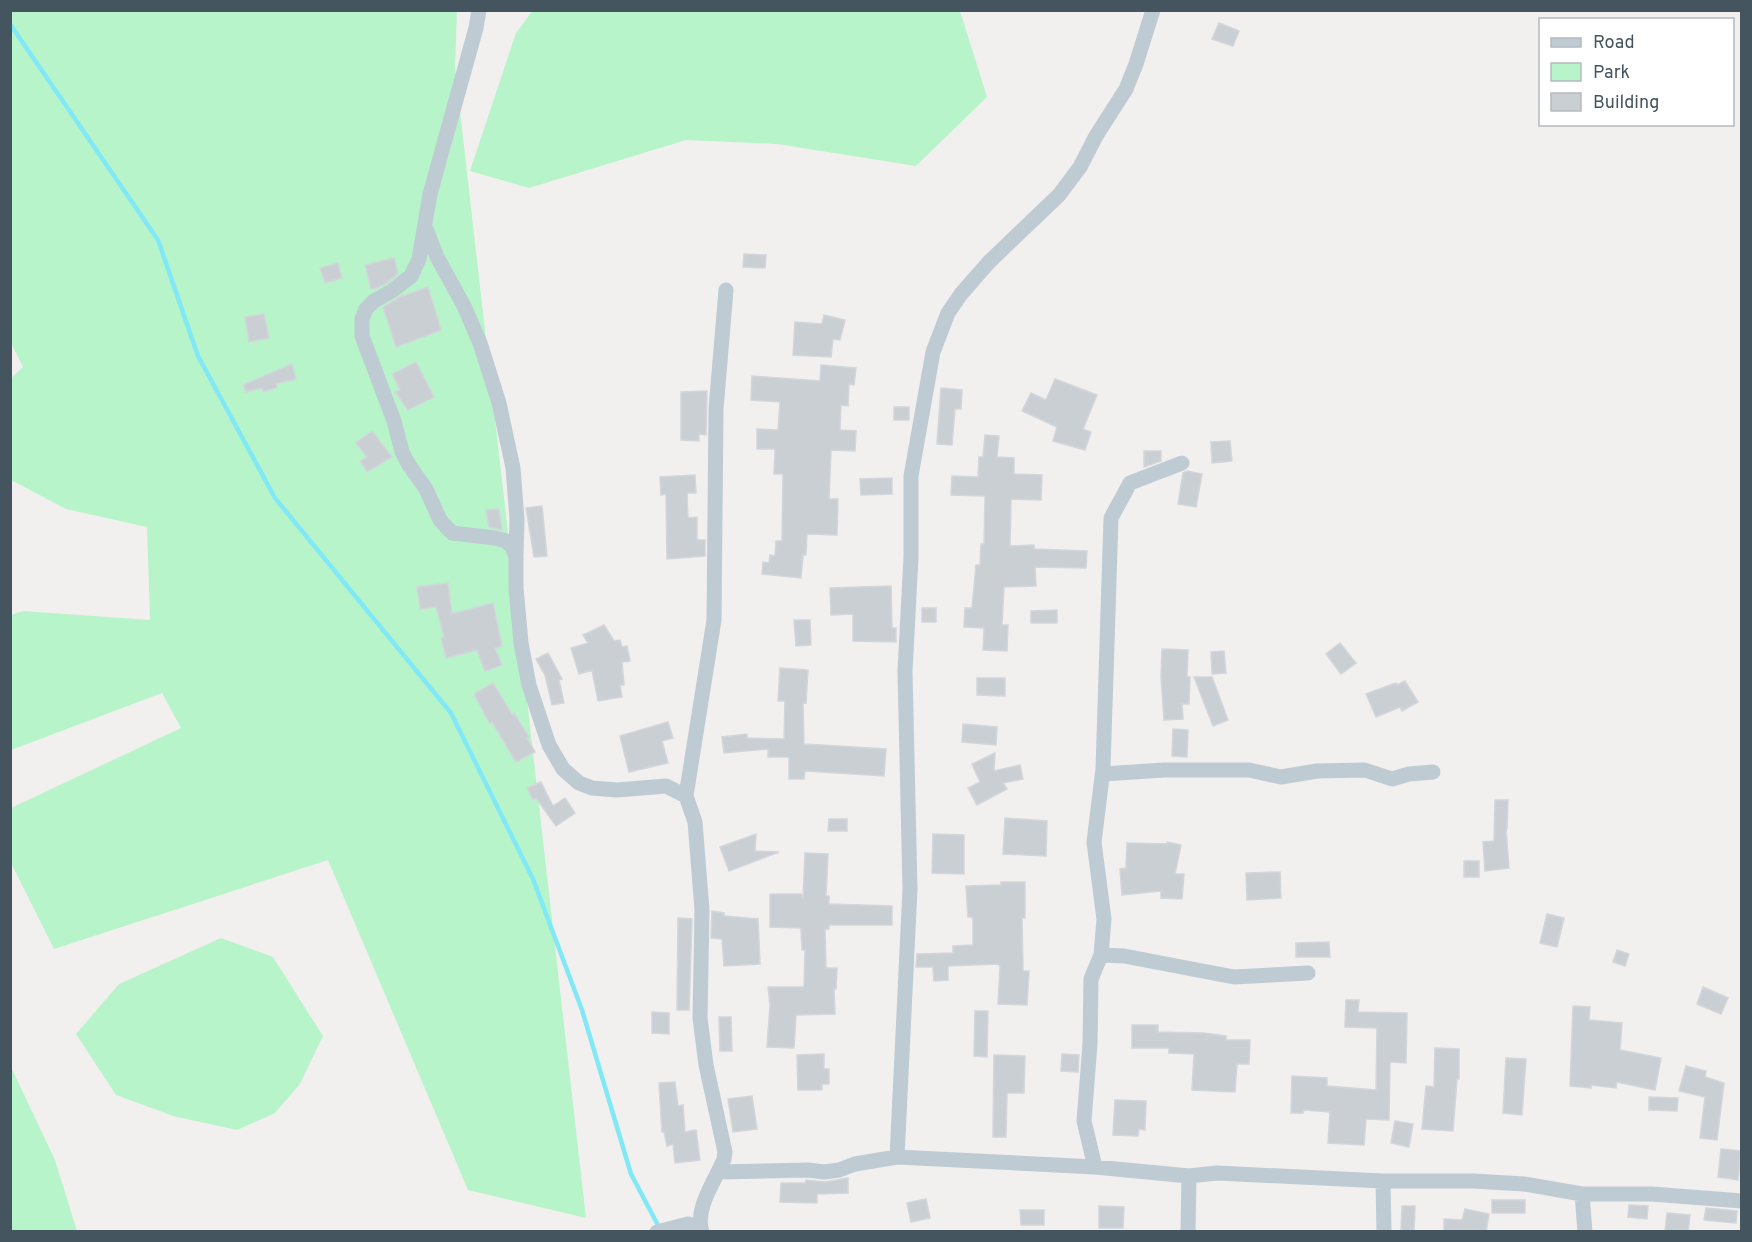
<svg xmlns="http://www.w3.org/2000/svg" width="1752" height="1242" font-family="Overpass,sans-serif">
<style>
.green{fill:#b8f4ca}
.lines{fill:none;stroke-linecap:round;stroke-linejoin:round}
.stream{stroke:#81e8f6;stroke-width:4.5}
.building{fill:#cacfd4;stroke:#d2d6db;stroke-width:1.5}
.minor{stroke:#becbd3;stroke-width:15}
</style>
<rect width="100%" height="100%" fill="#f2efef"/>
<path class="green" d="M533,10L960,11L987,97L916,166L777,144L686,140L529,188L470,171L516,33Z
M11,11H457L455,67L586,1218L468,1190L328,860L54,949L11,863V808L181,728L162,693L11,750V615L23,611L150,620L147,527L66,509L13,481L11,484V378L23,367L10,341Z
M221,938L273,957L323,1036L300,1084L275,1113L237,1130L173,1116L116,1095L76,1034L119,984Z
M10,1065L55,1160L77,1231H11Z"/>
<g class="lines">
<path class="stream" d="M10,24L158,240L198,356L275,498L451,713L533,879L582,1010L631,1174L660,1229"/>
</g>
<path class="building" d="M1219,23L1239,31L1233,46L1212,39Z
M744,254L766,255L765,268L743,267Z
M394,258L398,274L387,283L375,289H371L365,265Z
M338,263L342,278L325,283L320,268Z
M428,287L441,330L396,347L383,307L403,295V296Z
M264,314L269,338L249,342L245,317Z
M824,315L845,320L840,340L833,339L831,357L793,355L795,322L822,324Z
M416,362L434,397L408,410L395,392L400,390L392,374Z
M292,364L296,379L276,384L277,387L264,392L262,388L246,392L243,385Z
M821,365L856,368L854,385L849,384L848,406L841,405L840,430L856,431L855,451L831,450L829,499H838L837,535L807,534L806,555H803L801,578L762,574L763,562L769,563L770,555L775,556L776,541H782L783,474H774L775,449H757V429L778,430L780,402L751,400L752,376L820,381Z
M1055,379L1097,395L1083,429L1091,432L1085,450L1053,441L1057,427L1022,411L1031,393L1046,400Z
M941,388L962,390L961,409H955L952,445L937,444Z
M707,391L706,435L699,434V441L681,440V392Z
M894,407H909V420H894Z
M372,431L392,457L367,472L360,461L367,457L356,443Z
M985,435L999,436L997,457L1014,458V474L1042,475L1041,500L1011,499L1010,546L1034,545V549L1087,551L1086,568L1035,567L1036,586L1004,587L1002,625H1008L1007,651L983,650L984,628L964,627L965,608H972L976,565H980L981,544H984L985,496L951,495L952,476L978,477L979,457H983Z
M1230,441L1232,461L1212,463L1211,442Z
M1144,451H1161V461L1144,467Z
M1187,471L1202,474L1196,507L1178,504L1183,473Z
M695,475L696,493H687L688,518L697,517V540H705V556L667,559L666,494L661,495L660,477Z
M892,478V494L861,495L860,479Z
M542,506L547,556L534,557L526,508Z
M499,509L502,530L489,527L486,510Z
M448,583L452,614L493,603L502,646L495,648L502,665L485,671L477,650L446,658L441,638L444,637L436,607L420,609L417,587Z
M891,586L892,628H896V642L853,641V614L831,615L830,588Z
M922,608H936V622H922Z
M1057,610V623H1031V611Z
M794,620H810L811,645L796,646Z
M604,625L614,641L620,640L622,647L627,646L630,661L622,662L624,685H620L622,697L598,701L592,670L579,674L571,648L588,643L583,635Z
M1340,643L1356,663L1341,674L1326,654Z
M1162,649L1188,650L1187,677H1190L1189,704H1182L1183,719L1164,720L1161,676Z
M1224,651L1226,673L1212,674L1211,652Z
M548,653L562,679L559,680L564,703L552,705L545,675L536,659Z
M780,668L808,670L806,703L803,702L804,744L886,749L884,776L805,771L804,779H789V757H768V749L724,753L722,737L747,734V738L784,739L785,701H778Z
M1194,677H1212L1228,720L1213,726Z
M977,678H1005V696L977,695Z
M1405,681L1418,702L1402,711L1400,707L1376,717L1366,694L1396,683L1397,685Z
M493,683L512,714L514,713L529,737L527,738L535,752L516,762L492,722L490,724L474,694Z
M668,722L673,738L662,741L668,763L629,772L620,736Z
M963,724L997,727L996,745L962,742Z
M1173,729L1188,730L1187,757L1172,756Z
M995,753L994,771L1020,765L1023,779L1003,783L1007,789L977,805L968,788L980,782L972,764Z
M541,782L553,806L565,798L575,813L556,826L536,798L533,800L527,788Z
M1495,800H1508L1507,829H1506L1509,868L1485,871L1483,842L1494,841Z
M1005,818L1047,821L1046,856L1003,854Z
M829,819H847V831H828Z
M756,834L755,851L779,852L729,871L720,847Z
M933,834L964,835V874L932,873Z
M1167,842L1181,845L1175,874H1184L1182,899L1161,898V891L1122,895L1120,869L1126,868L1127,843L1167,844Z
M805,853L828,854L826,896H829V904L892,906V925H829V929H825L826,968H837L836,989H834L835,1014L796,1015L794,1048L767,1047L770,1005L768,987H804L805,950H802L801,928L770,927V894H801L803,899Z
M1464,861H1479V877H1464Z
M1280,872L1281,898L1247,900L1246,873Z
M1001,882H1025V918H1022L1023,971H1029L1027,1005L998,1004L1000,966L998,964L948,966V980L934,981L933,967H916L917,954L953,953V946L973,945V920L972,917H968L966,886L1001,885Z
M712,911L724,913V916L758,919L760,964L724,966L722,939L711,938Z
M1547,914L1564,918L1557,947L1540,943Z
M678,918L692,919L689,1010H677Z
M1329,942L1330,957H1296V943Z
M1617,950L1629,954L1625,966L1613,962Z
M1703,987L1728,998L1721,1014L1697,1004Z
M1346,1000H1359L1358,1012L1407,1013L1406,1063L1390,1062L1389,1120L1366,1119L1364,1145L1328,1143L1330,1112L1304,1110L1303,1113H1291L1292,1076L1327,1078V1086L1376,1090L1377,1028L1345,1027Z
M1573,1006L1590,1007L1589,1020L1622,1023L1620,1050L1661,1058L1655,1090L1617,1082L1616,1088L1591,1085V1088L1570,1086Z
M975,1011H988L987,1057L974,1056Z
M652,1012L669,1013V1034L652,1033Z
M719,1017H731L732,1051H720Z
M1132,1025H1158V1032L1203,1033L1226,1036V1040H1250L1249,1064H1237L1235,1092L1192,1090L1194,1054L1169,1053V1048H1132Z
M1435,1048L1459,1049V1079H1457L1453,1131L1422,1129L1426,1086L1434,1087Z
M824,1054V1069H829V1084H822V1090H798L797,1055Z
M1062,1054L1079,1055L1078,1072L1061,1071Z
M994,1055L1025,1056L1024,1093H1007L1006,1137H993Z
M1506,1058L1526,1059L1522,1115L1503,1113Z
M1686,1066L1706,1071L1705,1077L1724,1083L1717,1140L1700,1138L1705,1097L1679,1091Z
M675,1082L678,1106L683,1105L685,1132L696,1130L700,1160L675,1163L673,1144L667,1146L664,1132H662L659,1083Z
M752,1096L757,1129L733,1132L728,1099Z
M1649,1097L1678,1098L1677,1111L1649,1110Z
M1115,1100L1146,1101L1145,1130L1139,1129L1138,1136L1113,1135Z
M1395,1121L1413,1124L1409,1147L1391,1143Z
M1721,1149L1741,1151L1738,1180L1718,1177Z
M848,1178V1193L817,1194V1203L780,1202L781,1183H806V1180L825,1182Z
M926,1199L930,1218L911,1222L907,1203Z
M1492,1200H1525V1213H1492Z
M1629,1205L1648,1206L1647,1219L1628,1217Z
M1099,1206L1124,1207L1123,1228H1099Z
M1402,1206H1415L1414,1232H1401Z
M1706,1208L1737,1211L1736,1223L1704,1220Z
M1465,1209L1489,1214L1486,1232H1444V1219L1462,1220Z
M1020,1210H1044V1225H1021Z
M1667,1213L1690,1215L1688,1232H1665Z"/>
<g class="lines">
<path class="minor" d="M479,10L476,28L430,194L419,259L411,276L392,291L374,301L366,309L362,319V336L394,421L402,452L409,465L426,489L440,520L452,533L495,538L506,541L512,547L516,557V588L521,643L529,685L549,745L563,769L579,783L592,788L617,790L666,786L686,796L695,822L702,910L700,1018L706,1065L725,1152L724,1159C716,1180 694,1208 702,1232
M426,229L437,257L464,306L480,343L499,403L513,468L517,519L516,554
M1103,774L1164,770H1249L1281,777L1317,771L1365,770L1392,779L1409,774L1433,772
M686,796L714,620L716,409L726,290
M1101,955L1124,956L1234,977L1308,973
M897,1157L910,889L905,671L911,557V476L933,352L948,313L961,294L989,262L1059,195L1080,167L1096,136L1126,89L1136,64L1153,10
M1095,1167L1084,1121L1090,1044L1091,979L1101,955L1104,919L1094,842L1103,769L1111,518L1130,483L1182,463
M719,1172L808,1170L824,1172L839,1170L855,1164L897,1157L1095,1167L1189,1176L1217,1173L1383,1181H1474L1524,1184L1582,1194L1585,1232
M1383,1181L1384,1232
M1582,1194H1652L1742,1201
M657,1232L688,1224L701,1228
M1188,1232L1189,1176"/>
</g>
<rect width="1752" height="1242" fill="none" stroke="#45555f" stroke-width="24"/>
<rect x="1539" y="18" width="195" height="108" fill="#ffffff" stroke="#b5bbbf" stroke-width="1.5"/>
<rect x="1551" y="38" width="30" height="9" fill="#becbd3" stroke="#b5bbbf" stroke-width="1.5"/>
<text x="1593" y="48" font-size="18" fill="#45555f">Road</text>
<rect x="1551" y="63" width="30" height="18" fill="#b8f4ca" stroke="#b5bbbf" stroke-width="1.5"/>
<text x="1593" y="78" font-size="18" fill="#45555f">Park</text>
<rect x="1551" y="93" width="30" height="18" fill="#cacfd4" stroke="#b5bbbf" stroke-width="1.5"/>
<text x="1593" y="108" font-size="18" fill="#45555f">Building</text>
</svg>
